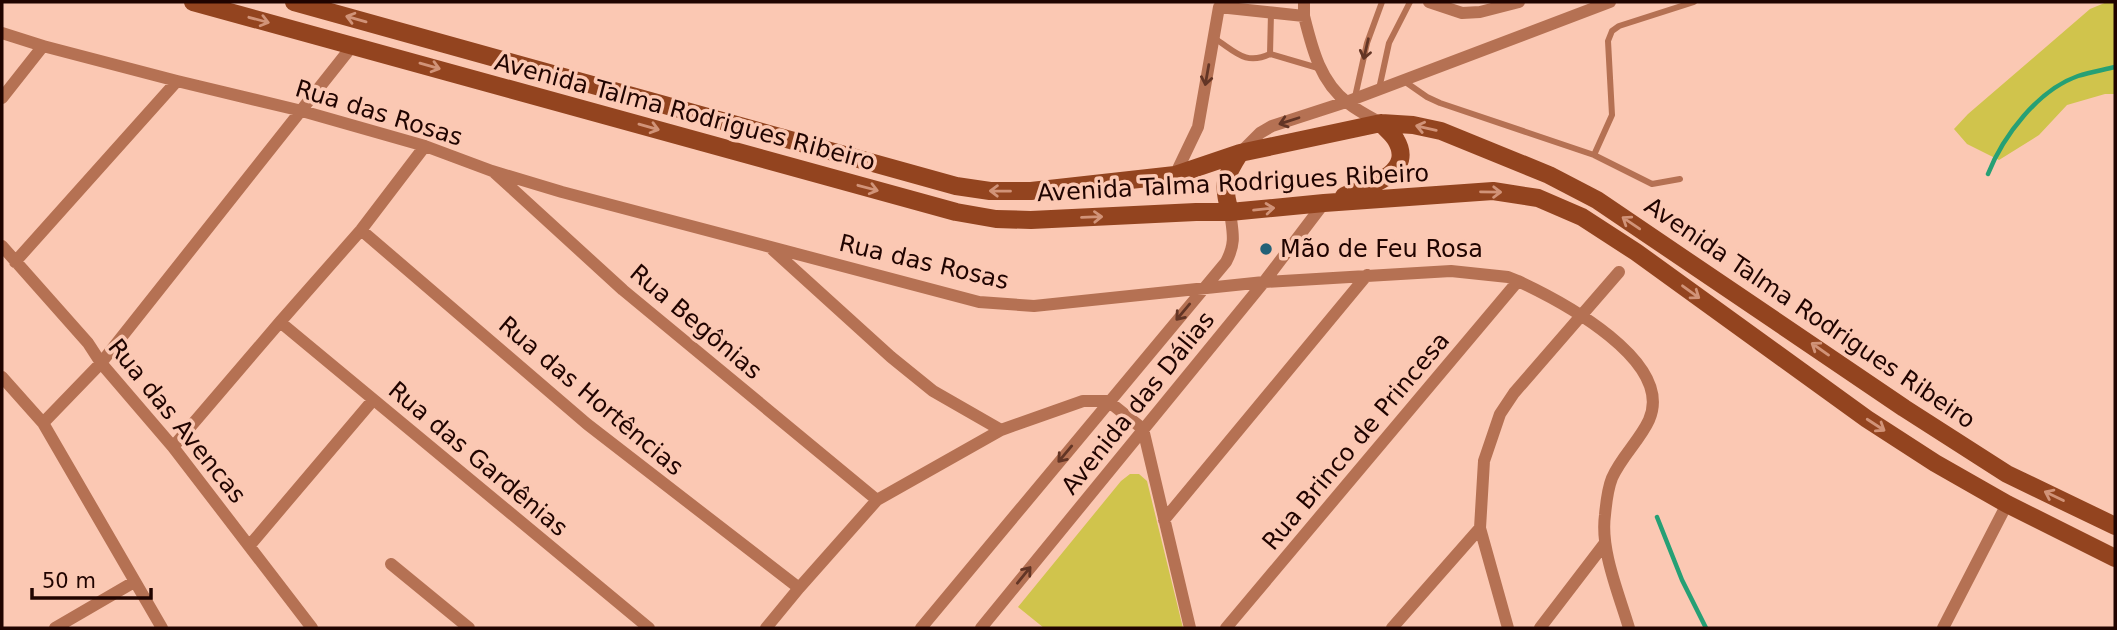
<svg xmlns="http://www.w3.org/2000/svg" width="2117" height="630" font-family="'DejaVu Sans',sans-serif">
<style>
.green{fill:#d0c44c}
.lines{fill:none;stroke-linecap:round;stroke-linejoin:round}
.stream{stroke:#26a075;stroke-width:4.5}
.lane{stroke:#b57153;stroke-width:6}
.street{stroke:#b57153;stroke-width:12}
.secondary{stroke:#93441f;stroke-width:18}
.oneway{stroke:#d19378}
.oneway2{stroke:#633525}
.poi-dot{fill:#226177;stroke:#fbc8b3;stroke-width:2.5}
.labels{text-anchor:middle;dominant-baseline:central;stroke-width:7;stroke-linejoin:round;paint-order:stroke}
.street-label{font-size:24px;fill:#200400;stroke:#fbc8b3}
.poi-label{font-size:24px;fill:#200400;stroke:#fbc8b3;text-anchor:start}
</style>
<rect width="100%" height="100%" fill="#fbc8b3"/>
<path class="green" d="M2107,2H2115V94H2105L2067,105L2039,135L1999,160L1967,144L1954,129L1968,114L2090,9Z
M1130,474H1139L1147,481L1183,628H1044L1018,607L1121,481Z"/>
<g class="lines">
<path class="stream" d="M1988,174C2003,136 2038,90 2078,76C2090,72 2103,70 2115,67
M1657,517L1682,580L1706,628"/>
<path class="lane" d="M1214,38C1235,51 1245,66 1270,54L1318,68
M1270,54L1271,13
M1404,81L1427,97L1440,103L1594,155L1652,184L1680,179
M1379,89L1389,43L1410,2
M1355,97L1367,43L1382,2
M1594,155L1612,115L1608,41L1612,31L1619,26L1694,2"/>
<path class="street" d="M1304,2V16
M1429,2L1462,13L1480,12L1519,2
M2,33L43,46L177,81L302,111L425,146L492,171L562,192L979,302L1034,306L1264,282L1451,271L1508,277L1518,281C1561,301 1675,361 1649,420C1640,440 1621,457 1612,478C1608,488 1606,504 1605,515C1600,550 1619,594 1629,628
M2,98L43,46
M1240,153L1260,133L1272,126L1346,102L1610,2
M495,173L623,290L877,500
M1175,175L1198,127L1219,7L1304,16C1312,48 1320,82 1348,103C1358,111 1370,117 1381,123
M361,230L587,424L799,588
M2,246L88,343L101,363L173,447L312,628
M773,250L891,357L933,391L1001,430
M15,262L177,81
M280,322L649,628
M2,377L43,423L162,628
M43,423L101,363L353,45
M1143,429L1190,628
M173,447L280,322L361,230L425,146
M1164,520L1367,275
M250,545L373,400
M391,564L469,628
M55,628L134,582
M766,628L799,588L877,500L1001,430L1083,401H1108L1143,429
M921,628L1226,262C1236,243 1233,234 1230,212
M981,628L1264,282L1324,203
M1226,628L1518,281
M1392,628L1480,528
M1508,628L1480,528L1484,461L1500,414L1514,393L1619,272
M1540,628L1605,543
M1943,628L2007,504"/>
<path class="secondary" d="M193,2L956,212L996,219L1031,220L1196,212H1230L1324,203L1493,191L1538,198L1582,217L1636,252L1867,419L1935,463L2007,504L2115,558
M294,2L956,186L990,191H1031L1175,175L1240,153L1381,123L1413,125L1441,131L1549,175L1597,200L1904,408L2007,474L2115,526
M1344,196C1366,187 1416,174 1396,140C1393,134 1386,129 1381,123
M1230,212C1222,184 1224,178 1240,153"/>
</g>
<defs><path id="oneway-shaft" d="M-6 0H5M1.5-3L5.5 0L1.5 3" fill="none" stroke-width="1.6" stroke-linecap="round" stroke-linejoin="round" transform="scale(1.75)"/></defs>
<g class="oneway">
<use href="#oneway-shaft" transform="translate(356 19) rotate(-164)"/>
<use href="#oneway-shaft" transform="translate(259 20) rotate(15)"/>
<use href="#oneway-shaft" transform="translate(430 66) rotate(16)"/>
<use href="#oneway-shaft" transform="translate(649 127) rotate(16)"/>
<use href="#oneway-shaft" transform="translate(1426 128) rotate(-167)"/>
<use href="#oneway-shaft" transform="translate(868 188) rotate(15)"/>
<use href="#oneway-shaft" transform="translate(1000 191) rotate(-179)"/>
<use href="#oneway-shaft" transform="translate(1491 192) rotate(1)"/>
<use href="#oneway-shaft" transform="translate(1264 209) rotate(-6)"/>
<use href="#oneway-shaft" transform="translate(1092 217) rotate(-2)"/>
<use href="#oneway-shaft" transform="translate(1631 223) rotate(-146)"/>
<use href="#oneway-shaft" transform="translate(1691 292) rotate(36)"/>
<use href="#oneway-shaft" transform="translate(1820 349) rotate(-145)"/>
<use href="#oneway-shaft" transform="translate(1876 425) rotate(33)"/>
<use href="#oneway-shaft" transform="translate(2054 496) rotate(-154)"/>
</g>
<g class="oneway2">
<use href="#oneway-shaft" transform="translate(1366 49) rotate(103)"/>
<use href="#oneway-shaft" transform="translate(1207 75) rotate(100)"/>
<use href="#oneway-shaft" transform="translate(1289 121) rotate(162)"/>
<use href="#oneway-shaft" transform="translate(1183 312) rotate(130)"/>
<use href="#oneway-shaft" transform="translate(1065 454) rotate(130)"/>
<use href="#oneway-shaft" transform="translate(1024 575) rotate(-51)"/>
</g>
<circle class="poi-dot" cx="1266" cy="249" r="7"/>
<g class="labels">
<g class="street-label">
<text transform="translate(685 112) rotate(15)">Avenida Talma Rodrigues Ribeiro</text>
<text transform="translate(379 113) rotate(17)">Rua das Rosas</text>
<text transform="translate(1233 183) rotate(-3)">Avenida Talma Rodrigues Ribeiro</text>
<text transform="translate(924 262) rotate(13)">Rua das Rosas</text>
<text transform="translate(1810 313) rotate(34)">Avenida Talma Rodrigues Ribeiro</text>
<text transform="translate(696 322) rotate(40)">Rua Begônias</text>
<text transform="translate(591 396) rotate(40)">Rua das Hortências</text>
<text transform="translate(1138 403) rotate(-51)">Avenida das Dálias</text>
<text transform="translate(177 421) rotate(51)">Rua das Avencas</text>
<text transform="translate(1356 441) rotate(-50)">Rua Brinco de Princesa</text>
<text transform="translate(478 459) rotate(40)">Rua das Gardênias</text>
</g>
<g class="poi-label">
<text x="1280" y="249">Mão de Feu Rosa</text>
</g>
</g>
<rect width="2117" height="630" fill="none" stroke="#200400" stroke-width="7"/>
<path d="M32 588v10h119v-10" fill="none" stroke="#200400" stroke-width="3.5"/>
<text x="42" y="588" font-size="21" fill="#200400" stroke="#fbc8b3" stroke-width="5" paint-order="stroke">50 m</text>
</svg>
